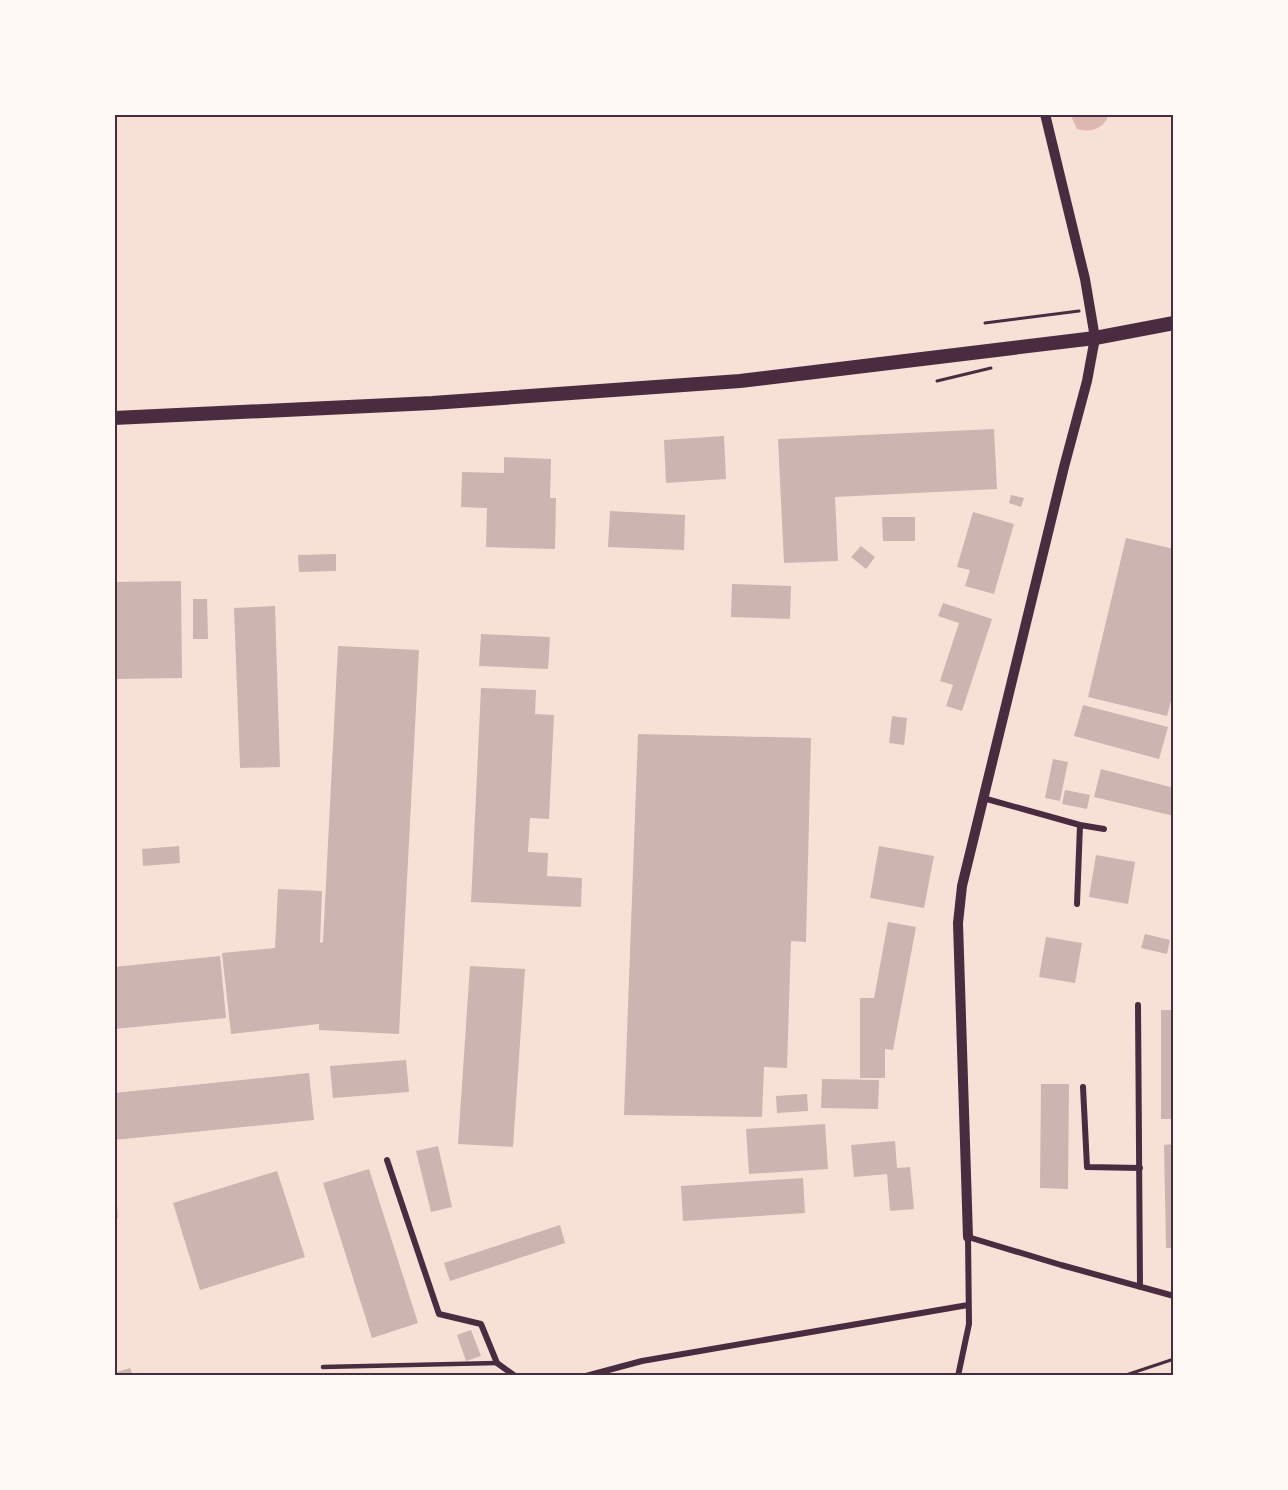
<svg xmlns="http://www.w3.org/2000/svg" width="1288" height="1490" font-family="'PT Serif',serif">
<style>
.water{fill:#dcb8b0}
.building{fill:#ccb4b1}
.lines{fill:none;stroke-linecap:round;stroke-linejoin:round}
.path{stroke:#4a2c40;stroke-width:3}
.service{stroke:#4a2c40;stroke-width:4.5}
.minor{stroke:#4a2c40;stroke-width:6}
.tertiary{stroke:#4a2c40;stroke-width:10}
.primary{stroke:#4a2c40;stroke-width:14}
.neatline{fill:none;stroke:#4a2c40;stroke-width:2}
</style>
<rect width="100%" height="100%" fill="#f7e1d7"/>
<path class="water" d="M1070,114H1109C1104,129 1091,133 1077,129Z"/>
<path class="building" d="M994,429L997,489L835,497L838,561L784,563L778,439Z
M724,436L726,479L666,483L664,440Z
M504,457L551,459L550,498H556L555,549L486,547L487,508L461,507L462,472L504,473Z
M1011,495L1024,498L1021,507L1009,503Z
M610,511L685,515L684,550L608,547Z
M973,512L1014,524L994,594L965,586L970,570L957,567Z
M882,517H915V541H883Z
M1126,538L1174,549V689L1167,716L1088,697Z
M861,546L875,557L866,569L851,557Z
M336,554V571L299,572L298,555Z
M181,581L182,678L114,679V582Z
M732,584L791,586L790,619L731,617Z
M193,599H207L208,639H193Z
M943,603L992,619L962,711L946,706L953,685L940,681L959,623L938,616Z
M275,606L280,767L240,768L234,608Z
M481,634L550,637L548,669L479,666Z
M338,646L419,650L399,1034L319,1030V1024L231,1034L222,953L275,948L278,889L322,891L320,943L323,942Z
M481,688L536,690L535,714L554,715L549,819L530,818L528,852L548,853L547,876L582,878L581,907L471,902Z
M1083,705L1168,727L1159,759L1074,736Z
M892,716L907,718L904,745L889,743Z
M638,734L811,738L806,942L791,941L787,1068L764,1067L762,1117L624,1115Z
M1053,759L1068,762L1060,801L1045,798Z
M1101,769L1174,788V816L1094,797Z
M1065,790L1090,795L1087,809L1062,804Z
M179,846L180,863L143,866L142,849Z
M879,846L934,856L924,908L870,898Z
M1096,855L1135,862L1128,904L1089,897Z
M888,922L916,927L893,1050L885,1049V1078H860V998H874Z
M1145,934L1170,940L1167,954L1141,948Z
M1046,937L1082,943L1075,983L1039,977Z
M220,956L226,1018L114,1029V967Z
M470,966L525,969L513,1147L458,1144Z
M1161,1010H1174V1119H1161Z
M406,1060L409,1092L333,1098L330,1066Z
M309,1073L314,1120L114,1140V1093Z
M822,1079L879,1080L878,1109L821,1108Z
M1041,1084H1069L1068,1189L1040,1188Z
M807,1094L808,1111L777,1113L776,1096Z
M825,1124L828,1169L749,1174L746,1129Z
M895,1141L897,1168L910,1167L914,1209L890,1211L887,1174L854,1177L851,1145Z
M1174,1144V1248H1166L1164,1145Z
M438,1146L452,1207L431,1212L416,1151Z
M369,1169L418,1323L372,1338L323,1183Z
M277,1171L305,1257L200,1290L173,1203Z
M803,1178L805,1213L683,1221L681,1186Z
M114,1189H116L118,1218H114Z
M560,1225L565,1243L450,1281L444,1263Z
M471,1330L481,1356L466,1361L457,1335Z
M130,1368L133,1376H114V1373Z"/>
<g class="lines">
<path class="path" d="M985,323L1079,311
M937,381L991,368
M1123,1376L1174,1359"/>
<path class="service" d="M323,1367L497,1363"/>
<path class="minor" d="M983,798L1080,825L1104,829
M1077,904L1080,825
M1138,1005L1140,1287
M1083,1087L1087,1167L1140,1168
M387,1160L439,1314L481,1324L497,1363L515,1376
M586,1376L642,1361L968,1305
M958,1376L969,1324L968,1237L1061,1265L1174,1296"/>
<path class="tertiary" d="M968,1237L958,923L962,886L1064,467L1087,381L1095,338L1085,279L1045,114"/>
<path class="primary" d="M114,418L432,403L740,381L1095,338L1174,323"/>
</g>
<rect width="1288" height="1490" fill="none" stroke="#fffaf5" stroke-width="231"/>
<rect x="116" y="116" width="1056" height="1258" class="neatline"/>
</svg>
